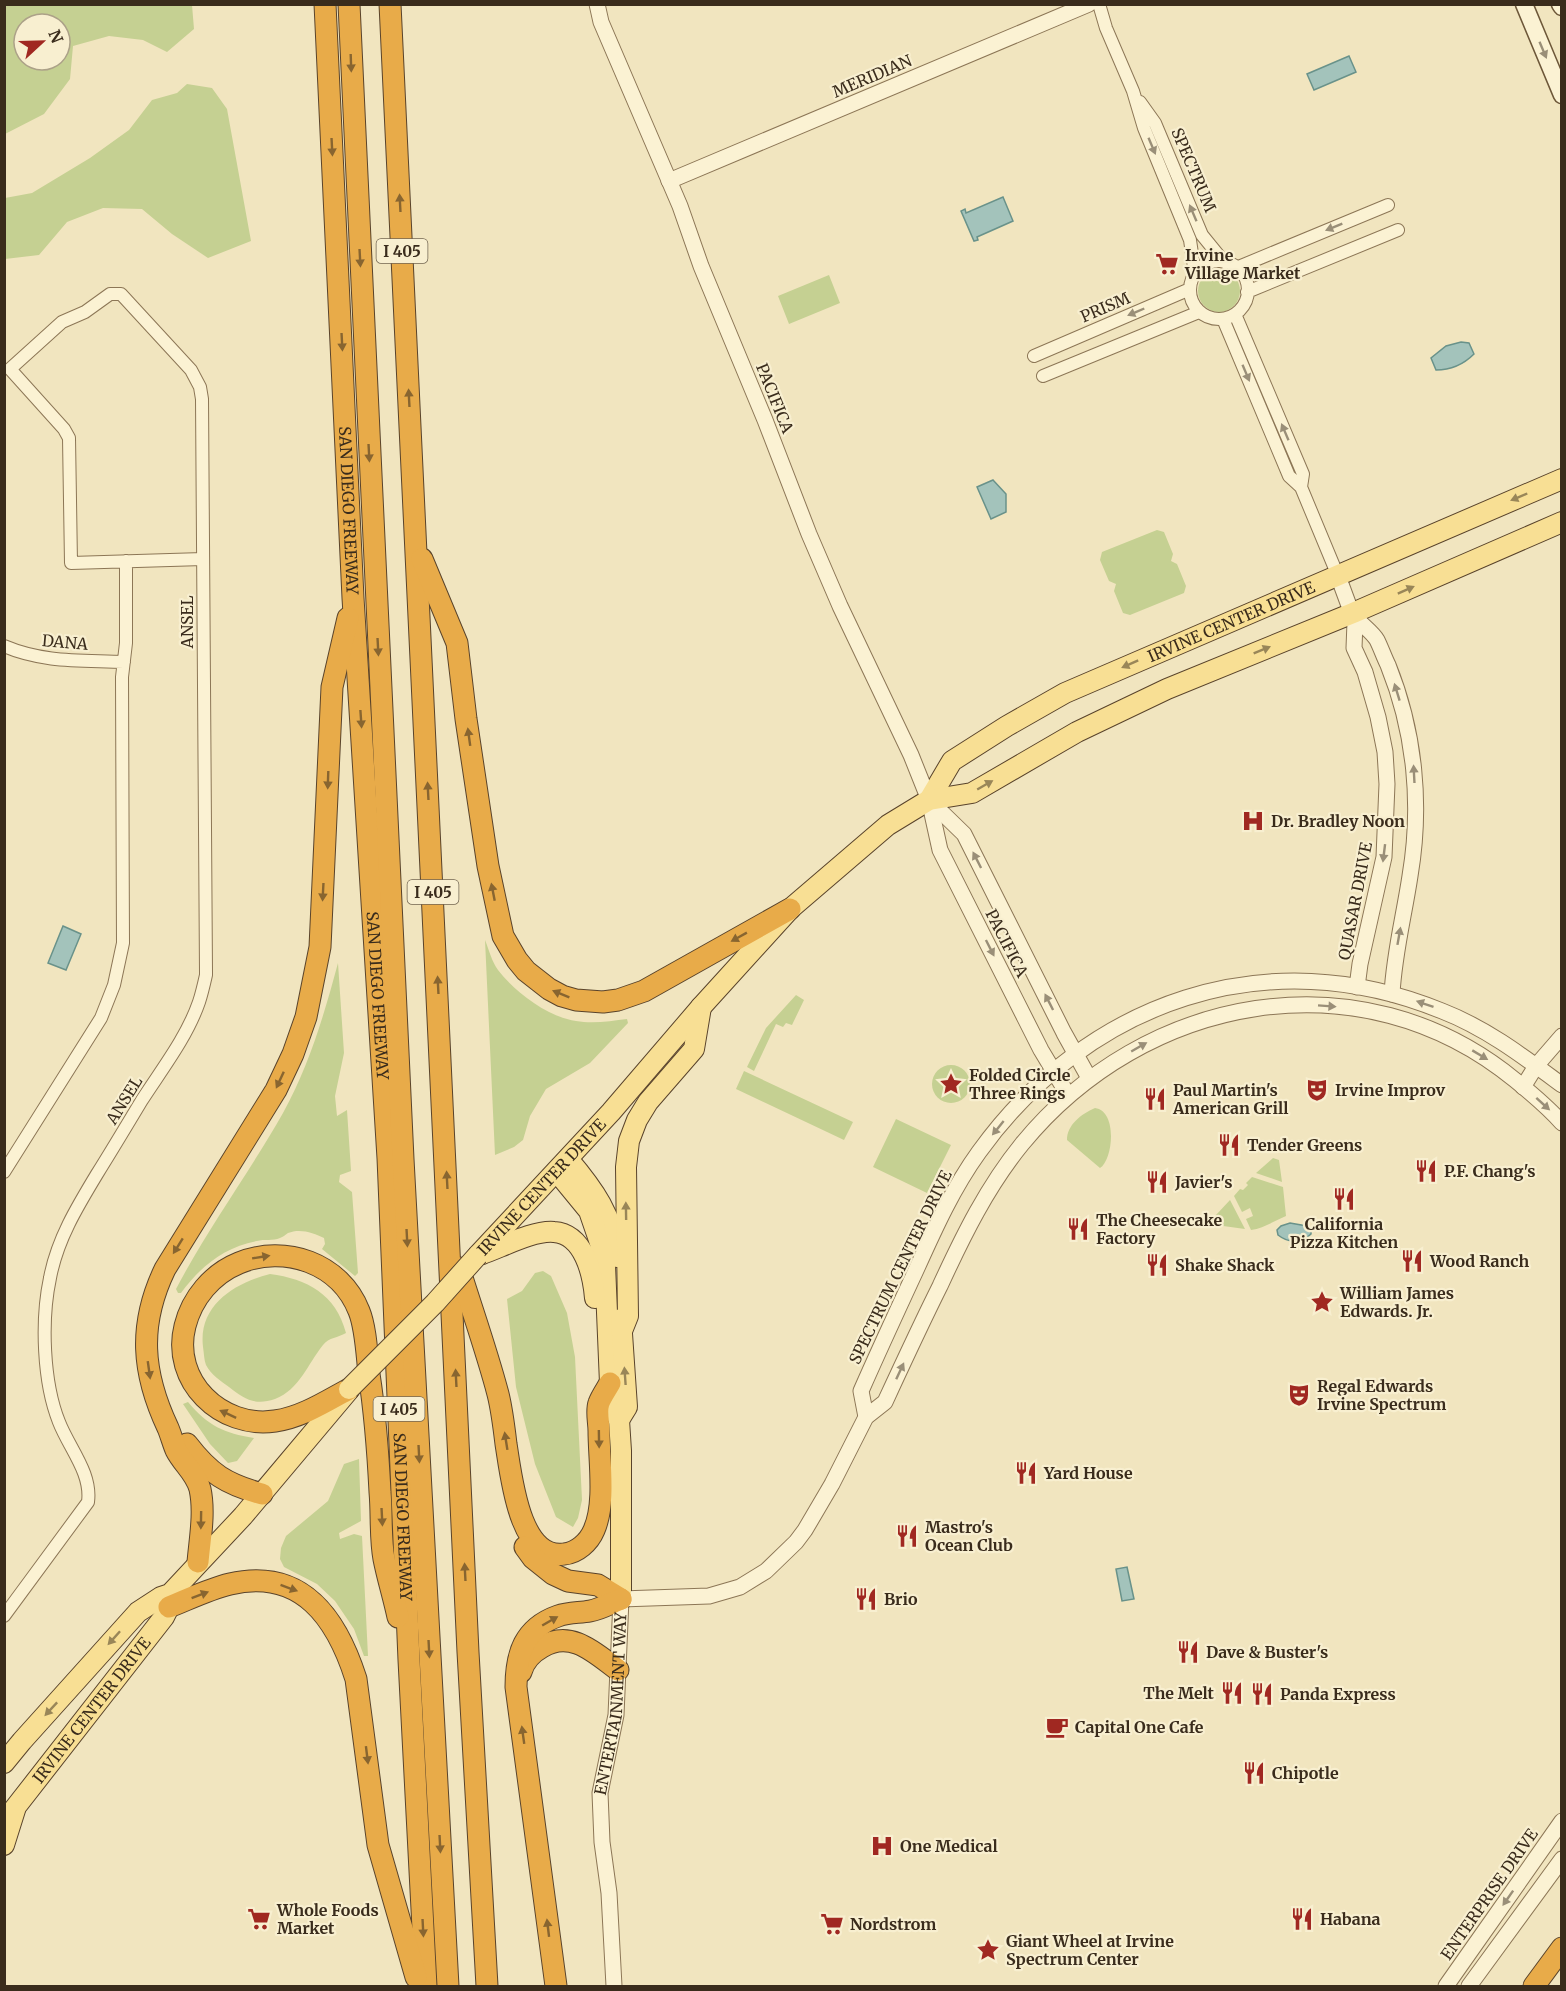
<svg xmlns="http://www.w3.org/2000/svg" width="1566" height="1991" font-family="Merriweather,serif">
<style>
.green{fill:#c5d092;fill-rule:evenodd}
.water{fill:#a3c3bb;stroke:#69928a;stroke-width:1.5}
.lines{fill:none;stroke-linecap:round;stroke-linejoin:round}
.minor-casing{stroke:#8c7656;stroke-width:14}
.tertiary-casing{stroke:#8c7656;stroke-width:17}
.secondary-casing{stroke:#6d5739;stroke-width:19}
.primary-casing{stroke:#59432b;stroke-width:22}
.motorway-casing{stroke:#59432b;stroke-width:23}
.minor{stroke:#fbf2d3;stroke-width:12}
.tertiary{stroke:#fbf2d3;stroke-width:15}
.secondary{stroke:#fbf2d3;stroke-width:16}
.primary{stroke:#f8df94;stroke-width:20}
.motorway{stroke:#e8ab49;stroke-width:21}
.primary-bridge-casing{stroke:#59432b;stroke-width:22;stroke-linecap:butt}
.primary-bridge{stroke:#f8df94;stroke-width:20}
.oneway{fill:#9a8f78}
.oneway2{fill:#886530}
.oneway3{fill:#998658}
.labels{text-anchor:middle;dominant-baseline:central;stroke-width:4.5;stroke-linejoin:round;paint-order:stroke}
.shield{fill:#f8efd0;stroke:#736652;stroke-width:1.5}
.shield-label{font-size:15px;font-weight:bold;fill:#3a2c1c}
.street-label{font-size:16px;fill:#3a2c1c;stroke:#f8efd0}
.poi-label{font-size:16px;font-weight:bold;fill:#3a2c1c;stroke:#f8efd0;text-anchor:start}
</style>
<rect width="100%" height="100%" fill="#f1e5bf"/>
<path class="green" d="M5,4L192,5L194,29L167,52L143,40L109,36L73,46L70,79L44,114L5,134ZM24,24H60V60H24Z
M187,84L212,88L227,109L251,241L208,258L172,234L142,209L103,208L67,222L39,255L5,259V198L32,193L90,158L129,130L152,100L177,93Z
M1198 291a21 21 0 1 1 42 0a21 21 0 1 1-42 0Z
M829,275L840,303L789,324L778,296Z
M1157,530L1164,532L1173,554L1171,561L1177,564L1186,586L1184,593L1130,615L1123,613L1114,591L1116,584L1109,581L1100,560L1102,552Z
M485,940C489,950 492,962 498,970C515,992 548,1017 576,1021C593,1024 611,1021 627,1019L628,1023L590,1063L546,1089L530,1116L523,1140L514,1147L495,1155Z
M338,963L344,1053L335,1096L337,1116L347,1110L351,1171L340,1175L339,1182L352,1192L358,1273L355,1276L322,1249L325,1244L324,1238C314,1233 300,1228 288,1233C285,1235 283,1237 280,1238C273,1241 264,1239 257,1241C224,1247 200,1267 181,1293H178L176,1289C208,1228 249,1173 283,1113C309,1066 324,1015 338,963Z
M796,995L804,1000L792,1025L786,1023L783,1027L776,1024L754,1071L747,1067L766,1028Z
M932 1084a19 19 0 1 1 38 0a19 19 0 1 1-38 0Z
M744,1071L853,1122L844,1140L736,1089Z
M1095,1108C1118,1111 1113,1160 1100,1168L1067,1140C1067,1125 1081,1114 1095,1108Z
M896,1119L951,1145L927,1193L873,1167Z
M1273,1158L1279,1160L1282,1182L1256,1173Z
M1252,1177L1283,1187L1286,1216C1274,1221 1264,1228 1251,1230L1246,1219L1253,1216L1250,1208L1242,1212L1234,1196L1240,1189L1243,1190L1248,1185L1246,1183Z
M1230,1200L1245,1229L1216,1225L1214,1222L1216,1215Z
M543,1271L551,1276L567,1313L575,1357L582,1500L578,1518L573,1527L556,1517L535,1464L516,1387L507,1299L522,1291L535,1273Z
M270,1274C307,1279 336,1294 346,1333C338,1338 329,1337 323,1345C307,1365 300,1389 275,1399C255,1406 244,1399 229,1387C221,1381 211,1375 206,1365C204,1360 204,1353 203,1347C198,1305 235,1283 270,1274Z
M188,1402C208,1426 224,1433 254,1438L237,1461L228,1463L210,1444L183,1404Z
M359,1459L361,1521L339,1533L340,1539L354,1534L362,1536L368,1656H364L354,1629L335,1601L317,1584L284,1567L280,1559L281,1548L286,1536L328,1501L344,1464Z"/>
<path class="water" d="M1349,56L1356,72L1314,90L1307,74Z
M1003,197L1013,221L977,237L978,240L974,241L961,211L965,209L966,213Z
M1461,342L1469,343L1474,354C1463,365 1451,370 1436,370L1431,358L1446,346Z
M993,480L1006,494V512L991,519L977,487Z
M63,926L81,934L66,970L48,963Z
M1290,1223L1307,1226L1311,1230V1234C1301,1244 1288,1243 1278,1235L1277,1230L1281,1226Z
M1127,1567L1134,1599L1122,1601L1116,1569Z"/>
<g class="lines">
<g class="minor-casing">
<path id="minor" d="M1099,4L1106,28L1133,91L1144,128L1190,240L1195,274
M1140,102L1155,123L1202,235L1224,262
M1190 290a29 29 0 1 1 58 0a29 29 0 1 1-58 0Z
M1236,268L1388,205
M1247,292L1398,230
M1235,314L1303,474L1301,487
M1223,319L1289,476L1301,487L1338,576
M1034,356L1190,289
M1043,376L1199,312
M4,646C44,663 81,660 124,662
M4,1172L101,1018L114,985L123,943L122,677L126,643V561
M4,1616L88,1502C92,1473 69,1448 59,1422C43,1382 41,1320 50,1278C57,1240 77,1207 97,1174C112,1150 127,1125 142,1100C162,1069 187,1037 199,1002C202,993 204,984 206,975V971L202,399L200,387L191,370L121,294H110L85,312L62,322L10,369L64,429L69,438L71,563L203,559"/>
</g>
<g class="tertiary-casing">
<g id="tertiary">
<path d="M597,4L601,22L680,206L701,266L765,420L809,534L840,606L911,755L929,800L940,850L1041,1050L1068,1095"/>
<path d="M669,181L1089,4"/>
<path d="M1338,576L1355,622L1354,648L1365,672L1378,717L1385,752L1387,784L1384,857L1360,964L1357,987"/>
<path d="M1353,613C1359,624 1371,630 1377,640C1381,648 1384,657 1388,665C1415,732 1422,805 1410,876C1404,916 1394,954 1392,994"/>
<path d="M929,800L964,834L1064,1033L1089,1078"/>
<path d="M1523,1087L1536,1066L1562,1036"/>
<path d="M866,1417L861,1391C879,1350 898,1309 917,1268C935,1228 953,1188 979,1152C1088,1001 1267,939 1442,1011C1486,1028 1524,1057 1562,1085"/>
<path id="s1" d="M614,1986L609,1893L602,1842L600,1793L616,1715L621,1599L709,1596L740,1587L766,1571L796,1542L805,1530L832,1484L866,1417L885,1402C903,1363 921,1324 940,1286C963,1236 987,1187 1022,1144C1144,995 1360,953 1515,1080C1531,1093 1548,1107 1562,1123"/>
<path d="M1446,1986L1562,1821"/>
<path d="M1469,1986L1562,1859"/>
</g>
</g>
<g class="secondary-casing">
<path id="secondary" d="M1524,4L1562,95
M1560,4L1562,7"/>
</g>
<g class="primary-casing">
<g id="primary">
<path id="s2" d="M929,800L952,761L1007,726L1065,693L1562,479"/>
<path d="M568,1159C592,1187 615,1218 617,1257"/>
<path d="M557,1172L589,1211L600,1243L605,1265L610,1383L613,1408L619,1420L621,1451V1599"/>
<path d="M482,1254C502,1247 534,1230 554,1232C584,1234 593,1274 595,1298"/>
<path id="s3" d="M478,1255L611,1112L701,1007L790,909L888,825L929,800L972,793L1077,732L1167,689L1353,613L1562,522"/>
<path d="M622,1331L628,1316L626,1167L629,1141L637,1120L648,1102L694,1049L701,1007"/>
<path d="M619,1420L627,1407L621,1319"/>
<path d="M4,1763L22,1741L138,1612L161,1597L170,1594L243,1516L349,1390"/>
<path id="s4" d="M4,1822L164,1617L169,1607L170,1594"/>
<path d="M4,1845L15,1810"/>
</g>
</g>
<g class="motorway-casing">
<g id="motorway">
<path id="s5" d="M325,4L353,598L388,1158L409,1660L426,1986"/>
<path d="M349,4L403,1159L448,1986"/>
<path d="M390,4L468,1652L487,1986"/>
<path d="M422,559L457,643L466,719L488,866L503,936L517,960L526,971L549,989L562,996L576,1000L603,1002L618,1000L644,991L790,909"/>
<path d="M459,1268C472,1310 487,1352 498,1394C502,1410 504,1427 506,1444C511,1474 519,1561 564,1554C577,1553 589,1542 594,1530C606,1503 599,1460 599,1431C599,1422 596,1411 599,1403C601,1397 606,1390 610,1383"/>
<path d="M349,1389C325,1402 302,1417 275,1421C221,1429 171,1381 185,1326C192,1298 212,1274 239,1263C285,1244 340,1263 359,1311C366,1328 367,1356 369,1374C375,1413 378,1452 380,1492C382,1514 380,1538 384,1559C388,1579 394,1598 398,1617"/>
<path d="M187,1444C210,1474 226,1484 262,1494"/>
<path d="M525,1547L533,1558L553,1574L568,1581L598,1585L621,1599"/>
<path d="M198,1562C200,1539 205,1512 200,1489C196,1473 183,1464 176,1450C173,1443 171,1435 168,1428C142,1373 138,1325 165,1269L276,1090L293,1054L306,1017L320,947L332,687L348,618"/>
<path d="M169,1607C189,1599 209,1589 230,1584C302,1567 337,1619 356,1679L378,1845L416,1977"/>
<path d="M521,1672C524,1661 533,1652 542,1647C571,1629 595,1653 618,1670"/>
<path d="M556,1986L516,1687C516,1654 524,1628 558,1616C569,1612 579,1613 590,1611C601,1609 611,1603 621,1599"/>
<path d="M1534,1986L1562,1948"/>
</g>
</g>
<use href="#minor" class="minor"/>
<use href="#tertiary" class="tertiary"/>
<use href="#secondary" class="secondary"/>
<use href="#primary" class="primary"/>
<use href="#motorway" class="motorway"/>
<g class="primary-bridge-casing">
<path id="primary-bridge" d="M349,1389L435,1303L478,1255"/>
</g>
<use href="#primary-bridge" class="primary-bridge"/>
</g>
<defs><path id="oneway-solid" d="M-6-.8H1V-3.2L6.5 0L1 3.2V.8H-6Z" transform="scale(1.5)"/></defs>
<g class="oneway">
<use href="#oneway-solid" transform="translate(1543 50) rotate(67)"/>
<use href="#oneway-solid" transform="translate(1152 146) rotate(67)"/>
<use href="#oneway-solid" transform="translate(1193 213) rotate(-113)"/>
<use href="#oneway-solid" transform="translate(1334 227) rotate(158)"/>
<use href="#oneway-solid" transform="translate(1136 312) rotate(157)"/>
<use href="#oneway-solid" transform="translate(1246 373) rotate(67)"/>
<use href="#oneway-solid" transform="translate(1285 432) rotate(-113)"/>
<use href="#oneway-solid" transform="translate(1397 692) rotate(-107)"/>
<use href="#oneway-solid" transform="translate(1414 774) rotate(-93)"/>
<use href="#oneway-solid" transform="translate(1384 853) rotate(97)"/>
<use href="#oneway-solid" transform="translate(977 860) rotate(-117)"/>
<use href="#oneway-solid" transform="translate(1399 936) rotate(-80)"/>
<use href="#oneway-solid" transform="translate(990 948) rotate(63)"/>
<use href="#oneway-solid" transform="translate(1049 1002) rotate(-117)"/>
<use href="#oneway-solid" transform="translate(1425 1004) rotate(-161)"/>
<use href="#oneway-solid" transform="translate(1327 1006) rotate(4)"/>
<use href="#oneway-solid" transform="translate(1139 1047) rotate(-30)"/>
<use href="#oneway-solid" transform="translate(1480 1055) rotate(31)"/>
<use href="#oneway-solid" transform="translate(1543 1104) rotate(42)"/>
<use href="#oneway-solid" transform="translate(998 1128) rotate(129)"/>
<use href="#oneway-solid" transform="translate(900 1371) rotate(-65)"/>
<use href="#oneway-solid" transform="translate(1508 1898) rotate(125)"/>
</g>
<g class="oneway2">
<use href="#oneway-solid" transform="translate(351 63) rotate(88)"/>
<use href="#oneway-solid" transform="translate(332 147) rotate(87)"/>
<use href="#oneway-solid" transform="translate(400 203) rotate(-93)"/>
<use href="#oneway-solid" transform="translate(360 258) rotate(87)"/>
<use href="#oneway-solid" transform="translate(342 342) rotate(87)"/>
<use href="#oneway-solid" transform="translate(409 398) rotate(-93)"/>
<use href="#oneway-solid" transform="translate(369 453) rotate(87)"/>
<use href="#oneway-solid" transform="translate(378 647) rotate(87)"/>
<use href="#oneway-solid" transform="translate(361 719) rotate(86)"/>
<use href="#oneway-solid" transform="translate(469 737) rotate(-98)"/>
<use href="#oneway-solid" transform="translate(328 780) rotate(92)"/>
<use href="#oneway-solid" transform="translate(428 791) rotate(-93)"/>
<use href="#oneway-solid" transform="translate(323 892) rotate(93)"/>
<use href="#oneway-solid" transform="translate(493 892) rotate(-101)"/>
<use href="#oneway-solid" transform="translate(739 937) rotate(151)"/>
<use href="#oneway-solid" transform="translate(438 985) rotate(-93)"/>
<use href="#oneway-solid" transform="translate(561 994) rotate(-158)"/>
<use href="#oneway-solid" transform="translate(280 1080) rotate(115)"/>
<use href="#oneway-solid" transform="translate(447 1180) rotate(-93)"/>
<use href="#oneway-solid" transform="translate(407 1238) rotate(87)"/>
<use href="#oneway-solid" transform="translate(178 1246) rotate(122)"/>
<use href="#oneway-solid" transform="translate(261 1257) rotate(-9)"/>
<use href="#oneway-solid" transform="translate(149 1370) rotate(82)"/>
<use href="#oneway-solid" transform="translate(456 1378) rotate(-93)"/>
<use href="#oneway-solid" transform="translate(228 1414) rotate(-155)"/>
<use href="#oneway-solid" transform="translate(599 1439) rotate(89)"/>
<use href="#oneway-solid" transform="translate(506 1441) rotate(-99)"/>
<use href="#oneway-solid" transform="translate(419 1454) rotate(87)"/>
<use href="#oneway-solid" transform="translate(382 1517) rotate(87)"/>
<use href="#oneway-solid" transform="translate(201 1520) rotate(91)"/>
<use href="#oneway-solid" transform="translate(465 1572) rotate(-93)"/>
<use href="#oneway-solid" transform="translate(289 1588) rotate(20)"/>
<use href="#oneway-solid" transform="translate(200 1595) rotate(-21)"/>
<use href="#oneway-solid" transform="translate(550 1621) rotate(-30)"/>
<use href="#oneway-solid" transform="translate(429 1649) rotate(87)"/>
<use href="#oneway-solid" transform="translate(523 1735) rotate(-98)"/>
<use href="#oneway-solid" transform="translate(367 1755) rotate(83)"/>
<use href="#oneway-solid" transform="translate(440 1844) rotate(87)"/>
<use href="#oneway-solid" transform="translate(423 1928) rotate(87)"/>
<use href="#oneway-solid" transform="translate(548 1928) rotate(-97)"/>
</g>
<g class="oneway3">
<use href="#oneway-solid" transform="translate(1519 497) rotate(157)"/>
<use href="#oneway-solid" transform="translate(1406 590) rotate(-24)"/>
<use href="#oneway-solid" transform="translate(1262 650) rotate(-22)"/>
<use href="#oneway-solid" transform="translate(1130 664) rotate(156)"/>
<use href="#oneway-solid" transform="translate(985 785) rotate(-30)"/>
<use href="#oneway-solid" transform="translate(626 1211) rotate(-91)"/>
<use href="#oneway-solid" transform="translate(625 1376) rotate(-94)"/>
<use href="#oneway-solid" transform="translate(114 1638) rotate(132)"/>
<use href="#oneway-solid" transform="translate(51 1709) rotate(133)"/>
</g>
<defs>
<g id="supermarket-bare" transform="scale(1.8)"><path d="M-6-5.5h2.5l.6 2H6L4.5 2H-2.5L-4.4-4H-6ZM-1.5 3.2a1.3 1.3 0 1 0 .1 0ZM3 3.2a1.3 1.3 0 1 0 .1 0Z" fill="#a02821" stroke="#f8efd0" stroke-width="2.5" paint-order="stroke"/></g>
<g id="hospital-bare" transform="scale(1.8)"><path d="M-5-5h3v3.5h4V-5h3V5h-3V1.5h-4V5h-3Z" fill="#a02821" stroke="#f8efd0" stroke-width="2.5" paint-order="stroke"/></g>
<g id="sight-bare" transform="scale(1.8)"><path d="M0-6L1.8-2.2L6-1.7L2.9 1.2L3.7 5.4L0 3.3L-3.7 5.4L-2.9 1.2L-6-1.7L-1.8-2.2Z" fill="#a02821" stroke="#f8efd0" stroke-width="2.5" paint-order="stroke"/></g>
<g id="theatre-bare" transform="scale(1.8)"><path d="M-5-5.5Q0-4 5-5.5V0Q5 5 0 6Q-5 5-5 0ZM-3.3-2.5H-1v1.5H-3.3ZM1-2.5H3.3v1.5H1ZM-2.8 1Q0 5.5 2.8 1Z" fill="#a02821" stroke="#f8efd0" stroke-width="2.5" paint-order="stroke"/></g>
<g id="restaurant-bare" transform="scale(1.8)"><path d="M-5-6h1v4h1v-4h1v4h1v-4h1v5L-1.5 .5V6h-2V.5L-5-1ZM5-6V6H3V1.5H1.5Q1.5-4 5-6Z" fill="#a02821" stroke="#f8efd0" stroke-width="2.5" paint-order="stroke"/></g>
<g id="cafe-bare" transform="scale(1.8)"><path d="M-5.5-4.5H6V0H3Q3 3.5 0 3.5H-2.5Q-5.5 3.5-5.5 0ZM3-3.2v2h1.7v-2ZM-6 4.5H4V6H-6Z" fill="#a02821" stroke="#f8efd0" stroke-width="2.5" paint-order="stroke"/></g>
</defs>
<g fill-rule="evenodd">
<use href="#supermarket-bare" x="1167" y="264"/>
<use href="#hospital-bare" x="1253" y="821"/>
<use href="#sight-bare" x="951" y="1084"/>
<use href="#theatre-bare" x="1317" y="1090"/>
<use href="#restaurant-bare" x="1155" y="1099"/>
<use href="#restaurant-bare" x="1229" y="1145"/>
<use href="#restaurant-bare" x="1426" y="1171"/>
<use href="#restaurant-bare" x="1157" y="1182"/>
<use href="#restaurant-bare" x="1344" y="1199"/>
<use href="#restaurant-bare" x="1078" y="1229"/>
<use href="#restaurant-bare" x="1412" y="1261"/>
<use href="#restaurant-bare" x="1157" y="1265"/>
<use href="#sight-bare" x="1322" y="1302"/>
<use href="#theatre-bare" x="1299" y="1395"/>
<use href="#restaurant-bare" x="1026" y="1473"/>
<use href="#restaurant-bare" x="907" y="1536"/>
<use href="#restaurant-bare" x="866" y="1599"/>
<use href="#restaurant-bare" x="1188" y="1652"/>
<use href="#restaurant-bare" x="1232" y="1693"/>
<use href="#restaurant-bare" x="1262" y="1694"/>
<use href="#cafe-bare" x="1057" y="1727"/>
<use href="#restaurant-bare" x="1254" y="1773"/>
<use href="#hospital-bare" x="882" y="1846"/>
<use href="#supermarket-bare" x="259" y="1919"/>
<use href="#restaurant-bare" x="1302" y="1919"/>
<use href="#supermarket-bare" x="832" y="1924"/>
<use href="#sight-bare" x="988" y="1950"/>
</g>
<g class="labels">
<g class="shield">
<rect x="376.5" y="239" width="51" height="24" rx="4.5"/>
<rect x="407.5" y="880" width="51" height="24" rx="4.5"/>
<rect x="373.5" y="1397" width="51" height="24" rx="4.5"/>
</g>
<g class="shield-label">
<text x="402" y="251">I 405</text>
<text x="433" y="892">I 405</text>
<text x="399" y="1409">I 405</text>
</g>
<g class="street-label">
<text transform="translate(872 76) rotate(-23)">MERIDIAN</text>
<text transform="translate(1194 170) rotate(67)">SPECTRUM</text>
<text transform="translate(1105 307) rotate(-23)">PRISM</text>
<text transform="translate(775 398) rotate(68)">PACIFICA</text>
<text stroke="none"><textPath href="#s5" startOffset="507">SAN DIEGO FREEWAY</textPath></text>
<text stroke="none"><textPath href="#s2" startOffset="358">IRVINE CENTER DRIVE</textPath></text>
<text transform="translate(187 622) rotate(-90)">ANSEL</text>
<text transform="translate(65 642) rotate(5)">DANA</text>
<text transform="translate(1355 901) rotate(-79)">QUASAR DRIVE</text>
<text transform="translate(1007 943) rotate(63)">PACIFICA</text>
<text stroke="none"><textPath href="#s5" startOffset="993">SAN DIEGO FREEWAY</textPath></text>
<text transform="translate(124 1100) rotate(-58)">ANSEL</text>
<text stroke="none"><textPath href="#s3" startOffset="93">IRVINE CENTER DRIVE</textPath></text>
<text transform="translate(900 1267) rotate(-64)">SPECTRUM CENTER DRIVE</text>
<text stroke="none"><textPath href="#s5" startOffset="1515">SAN DIEGO FREEWAY</textPath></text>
<text stroke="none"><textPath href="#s1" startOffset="284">ENTERTAINMENT WAY</textPath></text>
<text stroke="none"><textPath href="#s4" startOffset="142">IRVINE CENTER DRIVE</textPath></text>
<text transform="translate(1489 1894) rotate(-55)">ENTERPRISE DRIVE</text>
</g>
<g class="poi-label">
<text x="1185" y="255">Irvine<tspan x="1185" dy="18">Village Market</tspan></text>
<text x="1271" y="821">Dr. Bradley Noon</text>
<text x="969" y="1075">Folded Circle<tspan x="969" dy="18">Three Rings</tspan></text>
<text x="1173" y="1090">Paul Martin's<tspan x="1173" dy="18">American Grill</tspan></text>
<text x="1335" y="1090">Irvine Improv</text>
<text x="1247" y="1145">Tender Greens</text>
<text x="1444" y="1171">P.F. Chang's</text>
<text x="1175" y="1182">Javier's</text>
<text x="1096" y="1220">The Cheesecake<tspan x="1096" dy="18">Factory</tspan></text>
<text x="1344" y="1224" text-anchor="middle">California<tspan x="1344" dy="18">Pizza Kitchen</tspan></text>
<text x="1430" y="1261">Wood Ranch</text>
<text x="1175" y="1265">Shake Shack</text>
<text x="1340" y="1293">William James<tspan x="1340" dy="18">Edwards. Jr.</tspan></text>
<text x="1317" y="1386">Regal Edwards<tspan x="1317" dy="18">Irvine Spectrum</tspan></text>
<text x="1044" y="1473">Yard House</text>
<text x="925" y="1527">Mastro's<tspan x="925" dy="18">Ocean Club</tspan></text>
<text x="884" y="1599">Brio</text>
<text x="1206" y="1652">Dave &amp; Buster's</text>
<text x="1214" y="1693" text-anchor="end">The Melt</text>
<text x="1280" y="1694">Panda Express</text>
<text x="1075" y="1727">Capital One Cafe</text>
<text x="1272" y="1773">Chipotle</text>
<text x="900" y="1846">One Medical</text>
<text x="277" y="1910">Whole Foods<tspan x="277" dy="18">Market</tspan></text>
<text x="1320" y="1919">Habana</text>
<text x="850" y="1924">Nordstrom</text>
<text x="1006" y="1941">Giant Wheel at Irvine<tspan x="1006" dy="18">Spectrum Center</tspan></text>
</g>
</g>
<rect width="1566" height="1991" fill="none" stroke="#3a2c1c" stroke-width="12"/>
<g transform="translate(42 42) rotate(68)"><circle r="28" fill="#f8efd0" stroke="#aca188" stroke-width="1.5"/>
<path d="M0-4.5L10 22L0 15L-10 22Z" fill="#a02821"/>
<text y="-9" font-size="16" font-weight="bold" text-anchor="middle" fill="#3a2c1c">N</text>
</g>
</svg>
